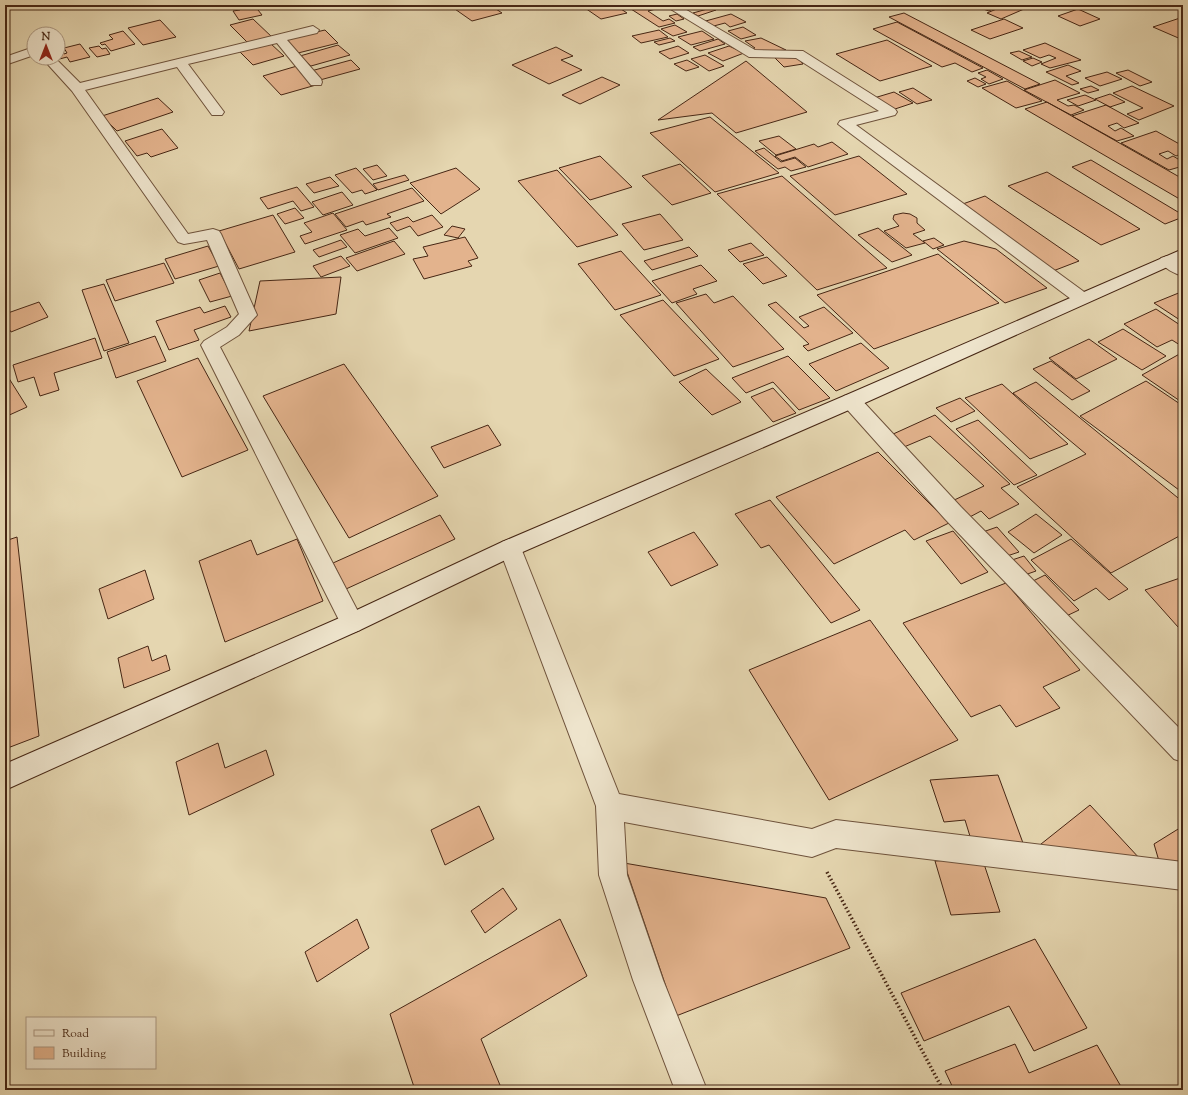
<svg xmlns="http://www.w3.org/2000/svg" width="1188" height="1095" font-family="'Sorts Mill Goudy',serif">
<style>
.building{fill:#e3b38d;stroke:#462614}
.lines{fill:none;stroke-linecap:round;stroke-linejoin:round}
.minor-casing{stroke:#6e523b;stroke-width:2}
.secondary-casing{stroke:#462614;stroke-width:2}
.path{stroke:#462614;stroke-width:3.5;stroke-dasharray:1.5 2.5;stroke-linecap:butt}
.minor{fill:#eee4cc;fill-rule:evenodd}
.secondary{fill:#eee4cc;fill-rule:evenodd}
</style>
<rect width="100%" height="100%" fill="#e5d6b0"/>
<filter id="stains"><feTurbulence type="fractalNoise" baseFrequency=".005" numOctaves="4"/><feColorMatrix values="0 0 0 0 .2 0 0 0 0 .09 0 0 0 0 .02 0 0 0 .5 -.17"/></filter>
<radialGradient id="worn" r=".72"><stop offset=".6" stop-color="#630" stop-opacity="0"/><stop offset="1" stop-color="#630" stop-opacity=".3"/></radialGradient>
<path class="building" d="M236,5H254L262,15L239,20L233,11L240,10Z
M458,5H469L475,9L485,7L483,5H490L502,13L472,21L452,7Z
M598,5H615L627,13L601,19L585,8Z
M648,5H654L660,8L648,11L663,21L669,19L675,23L659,27L631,9Z
M995,5L998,6L989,11L974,6Z
M1006,5H1043L1045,6L1038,9L1031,6L1001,19L987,13Z
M711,8L716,10L698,16L693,13Z
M1078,9L1100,19L1080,26L1058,16Z
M904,13L1040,84L1025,89L889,17Z
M677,14L684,19L676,21L669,16Z
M731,14L746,22L730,27L725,23L710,27L702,22Z
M1183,17V40L1153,27Z
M253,19L273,38L249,44L230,25Z
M1004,19L1023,28L990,39L971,30Z
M160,20L176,37L143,45L128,28Z
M897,22L983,68L972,72L955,63L942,67L873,29Z
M675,25L687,32L673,36L661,29Z
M743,27L756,35L741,39L728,31Z
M325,30L338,43L298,53L286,39Z
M659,30L668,37L641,43L632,36Z
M123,31L135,44L111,51L105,44L102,45L100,43L113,39L109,35Z
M702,31L714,39L691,45L678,37Z
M670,38L675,41L659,45L654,42Z
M761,38L786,50L756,53L749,49L755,48L745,41Z
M718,39L725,44L700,51L693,47Z
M887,40L932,66L880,81L836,54Z
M270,43L284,56L253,65L239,51Z
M1045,43L1081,60L1050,68L1041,64L1056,58L1049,55L1040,58L1023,50Z
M80,44L90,57L70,62L67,57L52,61L49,58H58V50L61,49L64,54L67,53L64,48Z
M338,45L350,55L311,66L300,56Z
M99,46L102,49L106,48L110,54L97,57L89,48Z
M678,46L689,53L670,59L659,52Z
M729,46L744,53L723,61L708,53Z
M556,47L573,56L561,60L582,70L549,84L512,65Z
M1019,51L1032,57L1022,60L1010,53Z
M794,54L803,64L784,67L775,58Z
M705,55L724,66L709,71L691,59Z
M1033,58L1042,62L1032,66L1023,61Z
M351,60L360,69L320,80L311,71Z
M687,60L699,67L686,71L674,64Z
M746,61L807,112L736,133L712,113L658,120Z
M1068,65L1081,71L1066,76L1079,83L1072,85L1046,72Z
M297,66L316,85L281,95L263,76Z
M987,70L1003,79L989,84L981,79L986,77L978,73Z
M1128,70L1152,82L1140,86L1116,73Z
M1107,72L1122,79L1100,86L1085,78Z
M602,77L620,85L580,104L562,95Z
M975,78L986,84L978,87L967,81Z
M1055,80L1080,93L1057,100L1068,106L1074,105L1084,110L1071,115L1024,90Z
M1007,81L1042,101L1016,108L982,88Z
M1091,86L1099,90L1088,93L1080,89Z
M1132,86L1174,106L1139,120L1127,114L1143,108L1113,93Z
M913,88L932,100L917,104L899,92Z
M894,92L913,103L892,110L874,98Z
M1110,94L1125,102L1110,107L1095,99Z
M1085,95L1096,100L1078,106L1067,100Z
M158,98L173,112L117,131L102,116Z
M1047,102L1183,179V201L1025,109Z
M1106,105L1139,123L1124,128L1117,123L1108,126L1115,131L1121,128L1134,136L1117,141L1072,116Z
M710,117L779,173L715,192L650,133Z
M162,129L178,148L151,157L147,153L137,156L125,141Z
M1156,131L1183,146V153L1176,156L1168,151L1159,154L1167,159L1173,156L1183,162V166L1169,170L1121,143Z
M779,136L796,149L776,155L759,141Z
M832,142L848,154L808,167L795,157L782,161L775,156L814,144L818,147Z
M764,148L781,162L795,158L806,167L791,171L785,167L778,169L755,151Z
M600,156L632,187L590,200L559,168Z
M859,156L907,194L835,215L790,176Z
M1091,160L1183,215V217L1165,224L1072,167Z
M680,164L711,193L672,205L642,176Z
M377,165L387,176L373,180L363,169Z
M356,168L377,190L365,194L362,190L352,193L335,175Z
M456,168L480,189L441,214L410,183Z
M557,170L618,235L577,247L518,181Z
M1047,172L1140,229L1101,245L1008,186Z
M405,175L409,180L378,190L373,184Z
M782,176L887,268L817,290L717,194Z
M330,177L339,186L314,193L306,184Z
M297,187L314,207L301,211L293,201L268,209L260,198Z
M412,188L424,201L387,214L391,217L366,225L363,221L346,227L335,214Z
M342,192L353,205L323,215L312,202Z
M985,196L1079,261L1053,271L960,205Z
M295,208L304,218L285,224L277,214Z
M333,213L347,230L305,244L300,236L312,232L304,223Z
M903,213L910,214L917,218V223L925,230L913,234L925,243L906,248L884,231L899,226L893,219L894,215Z
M660,214L683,240L644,250L622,224Z
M273,215L295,252L239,269L219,231Z
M432,215L443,227L418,236L410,226L397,231L390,223L408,217L413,222Z
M452,226L465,229L458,238L444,235Z
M389,228L398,238L355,253L340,235L358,229L365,236Z
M878,228L912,255L892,262L858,235Z
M465,237L478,258L468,261L472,266L424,279L413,259L428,256L423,247Z
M934,238L944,245L933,249L923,241Z
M341,240L347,247L319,257L313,250Z
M394,241L405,254L357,271L346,258Z
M964,241L996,249L1047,288L1005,303L937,249Z
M751,243L764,255L740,262L728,250Z
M208,246L219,266L175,279L165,259Z
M689,247L698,256L652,270L644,261Z
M621,251L661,295L615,310L578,264Z
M938,254L999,303L874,349L817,295Z
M341,256L350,266L321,277L313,266Z
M767,257L787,276L763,284L743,264Z
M164,263L174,283L115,301L106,280Z
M701,265L717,281L693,289L697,294L672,303L652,281Z
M220,273L232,296L210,302L199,280Z
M341,277L336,314L249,331L260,281Z
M104,284L129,343L104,351L82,290Z
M1181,292L1183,293V322L1154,303Z
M706,294L714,303L733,296L784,349L733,367L676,303Z
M663,300L719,359L674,376L620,315Z
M39,302L48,317L11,332L5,322V314Z
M776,302L804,328L809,326L799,317L824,307L853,333L808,351L803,346L809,344L768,305Z
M225,306L231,317L194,330L199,340L169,350L156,321L200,307L204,313Z
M1156,309L1183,327V347L1172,340L1157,347L1124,324Z
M1123,329L1166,356L1142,370L1098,342Z
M155,336L166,361L116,378L107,352Z
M95,338L102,358L54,373L59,390L40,396L34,377L18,382L13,365Z
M1089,339L1117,359L1076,379L1049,358Z
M861,343L889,368L836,391L809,364Z
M1183,352V403L1142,375Z
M788,356L830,398L799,410L773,382L746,393L732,378Z
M198,358L248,450L182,477L137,381Z
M1051,361L1090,391L1072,400L1033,369Z
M344,364L438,496L349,538L263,396Z
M706,369L741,402L712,415L679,382Z
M5,372L27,407L5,417Z
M1146,381L1183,406V493L1080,416Z
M1036,382L1183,502V534L1111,573L1017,487L1086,454L1013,393Z
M1002,384L1068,444L1030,459L965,398Z
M773,388L796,413L773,422L751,397Z
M960,398L975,411L951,422L936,408Z
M935,415L1010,484L1001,488L1019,504L989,519L981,511L966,519L950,502L984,486L930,436L904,447L891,435Z
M978,420L1037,475L1014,485L956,429Z
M488,425L501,445L444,468L431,447Z
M878,452L949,523L914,540L905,530L834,564L776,497Z
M770,500L860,610L831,623L769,545L761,548L735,514Z
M1036,514L1062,535L1034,553L1008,532Z
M440,515L455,539L346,589L333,563Z
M997,527L1019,552L1001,558L980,533Z
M953,531L988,572L961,584L926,541Z
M694,532L718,565L671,586L648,552Z
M17,537L39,736L5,749V541Z
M297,539L323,601L225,642L199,561L251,540L257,555Z
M1071,539L1128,589L1109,600L1096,588L1074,601L1031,560Z
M1024,556L1036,571L1019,577L1006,562Z
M145,570L154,599L108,619L99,589Z
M1045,575L1079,610L1060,619L1027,584Z
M1183,577V625L1178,627L1145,590Z
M1006,583L1080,670L1043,687L1060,708L1016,727L1000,705L971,717L903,623Z
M870,620L958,740L829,800L749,670Z
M148,646L152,661L166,655L170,670L124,688L118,658Z
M218,743L225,768L266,750L274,775L189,815L176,762Z
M998,775L1023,843L973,846L965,820L944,822L930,780Z
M1090,805L1141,860L1031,852Z
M479,806L494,839L445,865L431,830Z
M1183,826V871L1161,868L1154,844Z
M982,858L1000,912L951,915L935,861Z
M624,863L826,898L850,948L676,1016Z
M503,888L517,909L485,933L471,911Z
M357,919L369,948L317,982L305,952Z
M560,919L587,976L481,1039L502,1090H415L390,1014Z
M1035,939L1087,1028L1034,1051L1009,1006L924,1041L901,993Z
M1015,1044L1029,1073L1097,1045L1123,1090H954L945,1071Z"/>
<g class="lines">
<g class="minor-casing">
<path id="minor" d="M664,5H678L755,50L803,51L895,109L897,112L895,115L856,125L1087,294L1090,298L1087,302L1081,303L1075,302L838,124L840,121L879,111L796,58L749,57Z
M313,26L319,30L317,33L287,40L321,79L322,82L321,85H311L277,43L188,64L224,112L222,115H212L177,67L85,90L188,234L213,229L219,231L221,234L257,315L239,335L220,347L364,623L360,630L352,633L344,630L201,345L204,341L227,327L239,314L207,240L184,244L178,242L72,91L42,58H55L80,83Z
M34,47V55L5,65V57Z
M1167,256L1183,264V276C1175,274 1164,268 1159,261L1161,258Z
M851,394L858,396L961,507L1183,732V762L1174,759L945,519L844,406L841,401L844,396Z
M510,539L518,542L521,548L619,794L812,829L836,820L1183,862V890L836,848L812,857L624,822L627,875L663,980L707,1090H675L633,980L599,875L596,806L499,548L502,542Z"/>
</g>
<g class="secondary-casing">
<path id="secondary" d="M1183,249V260L858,406L518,554L360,630L5,790V764L344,616L502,542L844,396Z"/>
</g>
<path class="path" d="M827,872L943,1090"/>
<use href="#minor" class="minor"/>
<use href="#secondary" class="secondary"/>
</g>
<rect width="1188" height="1095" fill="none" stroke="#e5d6b0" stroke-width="20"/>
<rect x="6" y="6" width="1176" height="1083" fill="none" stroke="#462614" stroke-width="2"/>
<rect x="10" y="10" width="1168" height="1075" fill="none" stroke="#462614"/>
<rect x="26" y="1017" width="130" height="52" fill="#eee4cc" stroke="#ab9882"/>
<rect x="34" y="1030" width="20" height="6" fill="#eee4cc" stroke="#ab9882"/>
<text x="62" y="1037" font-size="12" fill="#462614">Road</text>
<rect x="34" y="1047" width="20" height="12" fill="#e3b38d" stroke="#ab9882"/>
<text x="62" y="1057" font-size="12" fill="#462614">Building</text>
<g transform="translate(46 46)"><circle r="19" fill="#eee4cc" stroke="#ab9882"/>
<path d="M0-3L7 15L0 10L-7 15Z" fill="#8f2418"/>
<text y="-6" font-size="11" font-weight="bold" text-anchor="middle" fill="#462614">N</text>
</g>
<rect width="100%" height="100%" filter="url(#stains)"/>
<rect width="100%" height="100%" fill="url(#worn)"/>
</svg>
